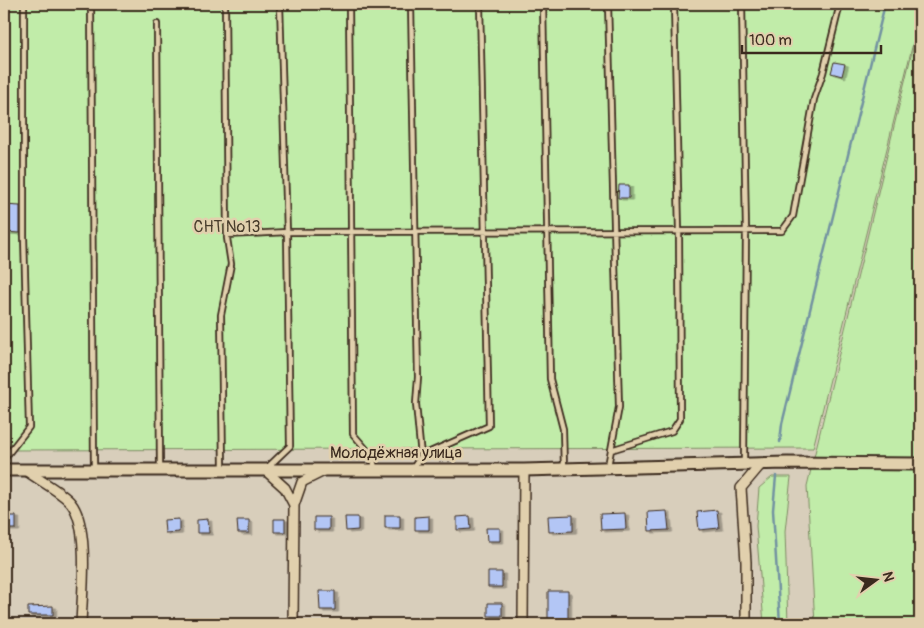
<svg xmlns="http://www.w3.org/2000/svg" width="924" height="628" font-family="Pangolin,sans-serif">
<style>
.green{fill:#c1eca9;stroke:#7e8b64}
.lines{fill:none;stroke-linecap:round;stroke-linejoin:round}
.stream{stroke:#7292a1;stroke-width:2.5}
.building{fill:#b3c6f5;stroke:#3b2a1e;filter:url(#shadow)}
.lane-casing{stroke:#3b2a1e;stroke-width:8}
.street-casing{stroke:#3b2a1e;stroke-width:12}
.secondary-casing{stroke:#3b2a1e;stroke-width:15}
.lane{stroke:#e1d0ad;stroke-width:4.5}
.street{stroke:#e1d0ad;stroke-width:9}
.secondary{stroke:#e1d0ad;stroke-width:11}
.labels{text-anchor:middle;dominant-baseline:central;stroke-width:5;stroke-linejoin:round;paint-order:stroke}
.park-label{font-size:16px;fill:#483d2c;stroke:#e1d0ad}
.street-label{font-size:16px;fill:#3b2a1e;stroke:#e1d0ad}
</style>
<defs>
<filter id="shadow"><feDropShadow dx="3.5" dy="2" stdDeviation="0" flood-color="#0004"/></filter>
</defs>
<rect width="100%" height="100%" fill="#d8cebb"/>
<filter id="ink" filterUnits="userSpaceOnUse"><feTurbulence type="fractalNoise" baseFrequency=".02" numOctaves="2"/><feDisplacementMap in="SourceGraphic" scale="10" xChannelSelector="R" yChannelSelector="G"/><feConvolveMatrix kernelMatrix="1 2 1 2 8 2 1 2 1" color-interpolation-filters="sRGB"/></filter>
<g filter="url(#ink)">
<path class="green" d="M4,4H920L914,39L813,448L4,450Z
M920,19V624H815L807,486Z
M772,477H791L785,531L788,624H764L756,526L759,488Z"/>
<g class="lines">
<path class="stream" d="M780,442L782,424L885,4
M776,476L773,510L780,624"/>
</g>
<path class="building" d="M834,62L845,64L842,76L831,73Z
M619,185H629V198H618Z
M4,205L20,206V233L4,232Z
M717,510L719,528L699,530L697,512Z
M667,511L669,530L649,531L648,512Z
M625,513L626,529L601,530L600,514Z
M385,515H400V528H385Z
M573,515V531L549,532L548,516Z
M5,516H16V529H5Z
M429,516V530H415V517Z
M470,516L471,529L457,530V517Z
M314,517H329V530H314Z
M345,517H358V530L346,531Z
M179,519V532L165,533L164,520Z
M208,519L209,533H197V520Z
M274,519H285V532H274Z
M237,520H249V533H238Z
M486,528H500V541H487Z
M488,572H502V587H488Z
M319,591H335V610H320Z
M548,591H568V621H548Z
M488,603H502V616H488Z
M53,606V615H28V607Z"/>
<g class="lines">
<g class="lane-casing">
<path id="lane" d="M91,4L94,468
M349,4L353,434L373,457L375,470
M411,4L418,377L416,404L421,456
M543,4L550,379L563,429L564,468
M608,4L619,407L608,466
M742,4L746,231L744,462
M157,24L160,468
M227,235L287,232L782,231L793,216L814,99L823,73L840,4
M611,450L672,431L680,419L679,232L674,4
M4,459L29,427L24,236V4
M223,468L221,315L231,264L227,238L225,4
M267,468L290,446L287,232L280,4
M413,468L421,456L489,426L480,4"/>
</g>
<g class="street-casing">
<path id="street" d="M25,470C37,479 62,492 71,503C90,527 82,594 81,624
M265,470L285,488L294,505
M293,624L294,505L302,482L324,471
M523,624L524,470
M746,624V562L741,488L762,463"/>
</g>
<g class="secondary-casing">
<path id="secondary" d="M4,470H524L787,463L920,464"/>
</g>
<use href="#lane" class="lane"/>
<use href="#street" class="street"/>
<use href="#secondary" class="secondary"/>
</g>
</g>
<g class="labels">
<g class="park-label">
<text x="227" y="227">СНТ №13</text>
</g>
<g class="street-label">
<text x="396" y="453">Молодёжная улица</text>
</g>
</g>
<rect width="924" height="628" fill="none" stroke="#e1d0ad" stroke-width="20"/>
<rect x="10" y="10" width="904" height="608" fill="none" stroke="#3b2a1e" stroke-width="2" filter="url(#ink)"/>
<g transform="translate(876 580) rotate(75)" stroke="#e1d0ad" stroke-width="4" paint-order="stroke">
<path d="M0-4L9 19L0 12L-9 19Z" fill="#3b2a1e"/>
<text y="-8" font-size="14" font-weight="bold" text-anchor="middle" fill="#3b2a1e">N</text>
</g>
<path d="M742 45v8h139v-8" fill="none" stroke="#3b2a1e" stroke-width="2.5"/>
<text x="749" y="45" font-size="15" fill="#3b2a1e" stroke="#e1d0ad" stroke-width="4" paint-order="stroke">100 m</text>
</svg>
